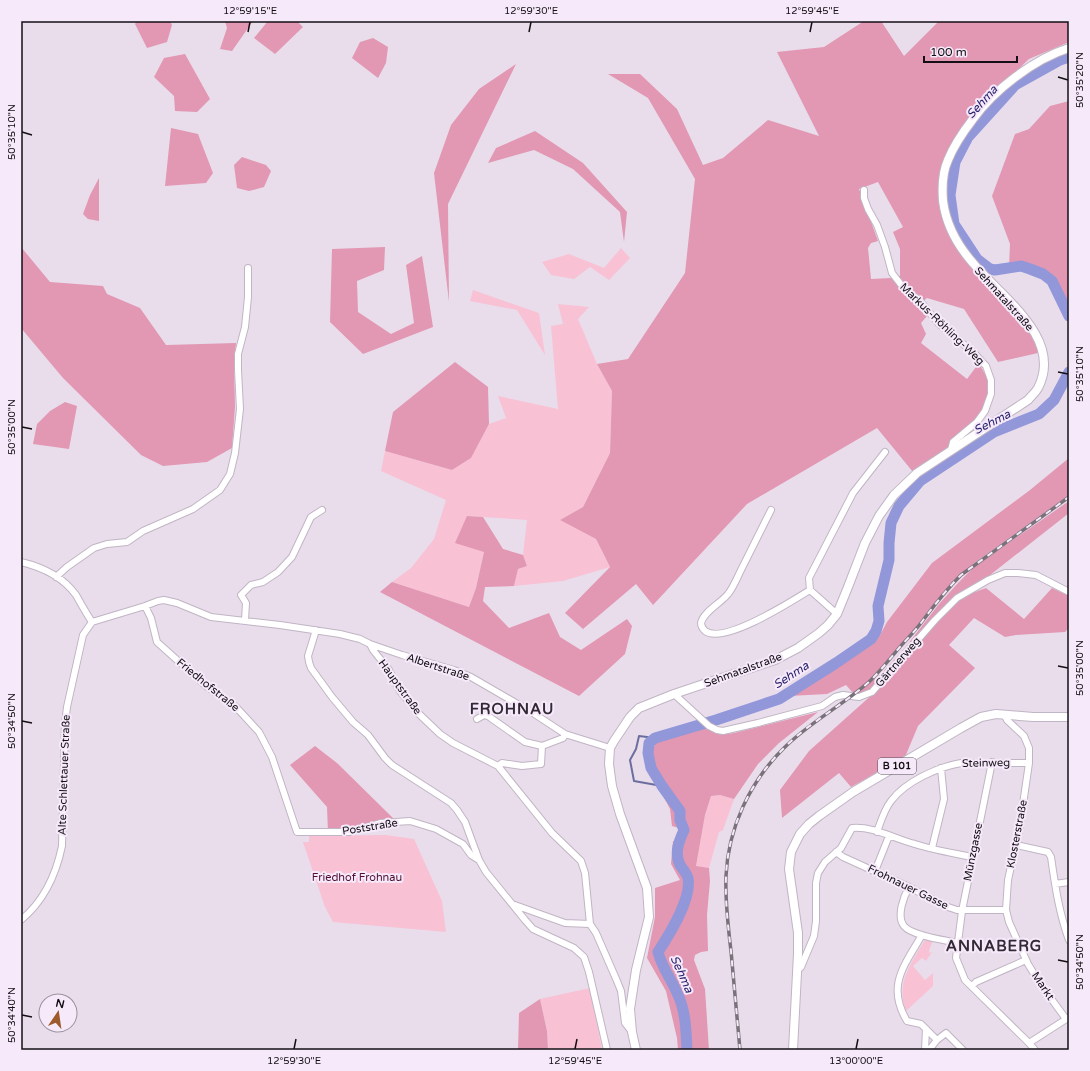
<svg xmlns="http://www.w3.org/2000/svg" width="1090" height="1071" font-family="'Varela Round',sans-serif">
<style>
.green{fill:#f8c1d4}
.forest{fill:#e297b3}
.lines{fill:none;stroke-linecap:round;stroke-linejoin:round}
.stream{stroke:#6b6e9e;stroke-width:2}
.river{stroke:#9197d9;stroke-width:11}
.minor-casing{stroke:#c0b5c4;stroke-width:8}
.major-casing{stroke:#c0b5c4;stroke-width:10}
.minor{stroke:#fff;stroke-width:6}
.major{stroke:#fff;stroke-width:8}
.rail-casing{stroke:#7a727b;stroke-width:3.5}
.rail{stroke:#f6eafa;stroke-width:2;stroke-dasharray:6;stroke-linecap:butt}
.ticks{fill:none;stroke:#130f14;stroke-width:1.5}
.labels{text-anchor:middle;dominant-baseline:central;stroke-width:4;stroke-linejoin:round;paint-order:stroke}
.shield{fill:#f6eafa;stroke:#575159;stroke-width:1}
.shield-label{font-size:10px;font-weight:bold;fill:#130f14}
.street-label{font-size:11px;fill:#130f14;stroke:#f6eafa}
.park-label{font-size:11px;fill:#510e2f;stroke:#f6eafa}
.water-label{font-size:12px;font-style:italic;fill:#261e6b;stroke:#f6eafa}
.district-label{font-size:15px;font-weight:bold;letter-spacing:1px;fill:#322a35;stroke:#f6eafa}
.neatline{fill:none;stroke:#130f14;stroke-width:1.5}
.ticks-label{font-size:10px;text-anchor:middle;fill:#130f14}
</style>
<rect width="100%" height="100%" fill="#e9ddec"/>
<path class="green" d="M621,248L630,258L609,280L590,267L574,279L551,275L542,262L569,254L604,268Z
M473,290L539,313L545,355L517,310L470,301Z
M558,304L589,307L578,319L597,364L612,391L610,453L583,507L560,520L596,539L610,567L563,581L514,586L518,569L527,566L523,555L527,520L467,516L484,552L476,588L469,607L392,582L411,568L434,539L446,500L381,471L385,451L452,470L471,458L489,424L506,418L498,396L558,409L551,326L563,324Z
M720,795L734,799L723,830L719,832L709,868L696,866L705,815L711,796Z
M386,835L414,839L442,901L446,932L333,922L325,907L303,842H309V836Z
M926,938L933,940L929,951V953L932,952L926,961L922,958L913,966L925,980L933,973V986L906,1011C895,983 912,962 926,938Z
M590,988L602,1050H548L547,1031L540,999Z"/>
<path class="forest" d="M137,21H170L172,25L167,42L147,48L135,24Z
M225,21H253L232,51L220,49L227,28Z
M268,21H297L303,27L275,54L254,38Z
M864,21H881L904,56L939,21H1069V42L1029,59L971,115L952,142L945,161L938,189L941,208L950,237L1025,324L1035,339L1038,353L998,362L964,309L927,298L923,301L907,289L898,276H900V249L893,232L903,227L878,182L859,189L878,241L871,243L868,248L871,279L891,278L919,306L927,316L921,323L926,334L921,343L967,379L979,363L987,378L989,392L983,410L962,433L952,440L948,448L913,472L877,428L747,504L653,605L636,584L583,629L565,613L610,567L596,539L560,520L583,507L610,453L612,391L597,364L628,359L685,273L695,179L648,98L608,74H640L677,109L703,165L723,158L768,120L819,136L777,52L824,47Z
M373,38L388,47L386,63L378,78L352,58L360,42Z
M185,54L210,99L197,112L175,111L174,96L154,77L164,58Z
M516,64L448,204L449,302L434,173L451,125L479,89Z
M1069,101V320C1065,309 1060,290 1053,282C1043,270 1024,266 1009,267L1010,244L992,196L1015,134L1029,129L1050,106Z
M171,128L198,134L213,173L206,183L165,186Z
M535,131L583,163L627,212L624,242L620,212L573,169L534,150L488,163L496,148Z
M242,157L266,165L271,171L264,187L249,191L237,188L234,165Z
M99,178V221L88,219L83,214L90,195Z
M21,247L50,282L103,286L107,294L140,308L166,345L236,343L234,362L235,407L232,448L207,462L163,466L141,455L63,378L21,328Z
M385,247L384,270L357,281L358,312L391,334L414,323L406,265L422,256L433,327L363,354L330,322L332,249Z
M455,362L488,387L489,424L471,458L452,470L385,451L393,412Z
M65,402L77,406L69,449L33,444L37,424L50,411Z
M1069,458V495L973,564L936,602L881,671L854,694L846,685L827,694L789,696L780,694L822,676L849,655L869,644L880,635L887,622L932,563L1030,490Z
M1069,501V513L985,579L954,596L912,641L867,693H857L883,672L904,649L939,604L958,583L975,566Z
M467,516L483,517L503,549L523,555L527,566L518,569L514,586L485,587L483,601L509,628L549,613L560,637L581,650L627,619L632,626L625,654L579,696L380,592L392,582L469,607L476,588L484,552L455,543Z
M986,588L1024,619L1052,588L1069,596V628L1065,632L1016,635L1005,637L974,618L949,645L975,668L918,726L905,757L851,787L839,773L782,818L780,790L809,751L893,676L913,649L959,599L967,595Z
M818,712L779,743L758,764L734,799L720,795L711,796L705,815L696,866L709,868L710,881L707,915L708,951L701,952L695,955L694,960L705,989L709,1050H678L677,1038L666,991L647,958L655,917V888L680,880L671,864L673,841L684,839L686,830L672,826L670,809L648,767L645,753L651,752L657,741L706,725C716,736 720,735 734,733Z
M315,746L337,763L397,822L350,832H328L327,807L290,765Z
M540,999L547,1031L548,1050H518L519,1013Z"/>
<g class="lines">
<path class="stream" d="M655,738L639,736L636,749L630,760L634,781L662,786"/>
<path class="river" d="M1069,57L1060,60L1015,85L968,137L955,162L950,195L954,224L977,259L990,269L995,270L1021,266L1030,269L1043,274L1052,281L1069,316
M687,1050C686,1032 686,1012 678,995C672,980 662,968 658,952C669,935 692,899 688,878C687,874 683,869 680,865C674,853 679,841 684,830L680,820V811L662,786L651,768L648,753L649,743L655,738L716,720L779,699L836,663L871,639L876,631L879,621L878,606L889,560V543L891,523L899,506L920,481L994,432L1039,414L1054,400L1069,372"/>
<g class="minor-casing">
<path id="minor" d="M864,190V198L868,209L877,225L885,247L892,273L906,291L920,301L939,324L974,353L986,366L991,380V394L985,411L977,422L953,442L951,450
M771,510C761,530 751,550 741,570C737,578 733,588 728,594C721,603 703,612 701,623C701,626 703,629 705,631C724,645 792,601 810,590L837,614
M21,562C42,567 63,577 76,595C81,604 86,613 92,622
M56,577L67,567L94,548L107,544L127,542L143,531L193,509L220,490L230,474L235,453L240,409L238,370V354L245,327L248,297V268
M810,590L809,578L853,493L885,452
M145,606L151,618L157,642L206,686L236,707L259,732L272,757L297,832H350L381,823L410,821L436,829L463,844L471,855L479,860
M245,620L246,603L241,595L251,585L263,582L278,572L292,557L311,517L322,510
M92,622L145,606L158,601L164,600L177,603L211,617L280,625L340,634L360,639L370,644L402,655L454,670L471,677L533,713L565,734L610,748
M316,630L308,656L309,662L311,668L332,697L353,722L368,735L385,758L392,765L451,803L457,810L465,822L479,860L486,872L525,920L533,929L574,948L584,957L589,972L607,1050
M370,644L373,650L389,670L400,691L418,713L440,734L453,743L498,766L552,833L581,861L585,873L590,924L596,933L617,981L621,991L625,1023L632,1032
M674,694L709,726L717,730L723,731L758,723L822,706L835,697L843,695L859,697L872,692L935,620L957,598L988,580L1005,573H1018L1036,575L1069,592
M1004,714L1007,720L1024,736L1029,748V763L1020,825L1008,880L1006,910L1009,922L1028,964L1039,982L1066,1019
M477,719L484,715L488,716L525,742L542,746
M992,762L962,911L956,958L965,980L1029,1043L1035,1050
M498,766L502,763L522,766L541,764L542,746L563,738L565,734
M877,832C881,821 884,810 891,801C906,781 938,767 961,763H1029
M1016,845L1048,852L1051,857C1055,885 1059,913 1069,940
M932,848L944,799L941,768
M836,852L843,857L909,887L948,907L957,910H1006
M875,871L889,836
M1055,884L1069,882
M909,887C904,896 896,916 904,926C912,936 945,940 958,943
M512,904L565,923L590,924
M21,920C44,901 56,875 62,846L65,724L67,707L83,635L92,622
M922,935C904,966 886,986 907,1021L921,1024L937,1040
M797,970L801,967L814,936L816,921V883L818,873L825,862L841,848L852,828C873,826 895,839 915,844C933,850 953,853 972,857
M972,986L976,982L1026,960
M1029,1043L1068,1018
M925,1050L926,1029
M929,1050L937,1040L946,1033L963,1050"/>
</g>
<g class="major-casing">
<path id="major" d="M636,1050L632,1032L630,1009L636,970L649,917L647,888L620,814L612,786L609,764L610,748L614,741L630,717L639,708L674,694L775,660L798,648L819,633L828,625L837,614L848,587L865,543L879,516L894,495L917,473L1028,400C1031,396 1036,392 1038,388C1064,338 1000,296 973,263C958,246 946,224 943,201C942,188 942,173 948,160C954,145 963,132 973,119C994,90 1034,59 1069,48
M793,1050L798,954V933L789,869L791,852L800,834L809,824L819,816L853,792L961,728L981,717L996,714L1033,717H1069"/>
</g>
<use href="#minor" class="minor"/>
<use href="#major" class="major"/>
<g class="rail-casing">
<path id="rail" d="M740,1050C737,1017 734,984 731,951C728,926 725,901 726,876C728,828 750,782 783,749C809,722 844,705 871,680C881,670 890,659 899,648C907,639 917,629 924,619C936,603 947,589 961,575L1069,497"/>
</g>
<use href="#rail" class="rail"/>
</g>
<path class="ticks" d="M248,32L250,22M529,32L531,22M810,32L812,22M1058,77L1068,80M22,132L32,135M1058,372L1068,374M22,427L32,429M1058,666L1068,668M22,721L32,723M1058,960L1068,962M22,1015L32,1017M294,1049L296,1039M575,1049L577,1039M856,1049L858,1039"/>
<g class="labels">
<rect class="shield" x="878" y="758" width="38" height="16" rx="3"/>
<g class="shield-label">
<text x="897" y="766">B 101</text>
</g>
<g class="street-label">
<text transform="translate(1004 299) rotate(48)">Sehmatalstraße</text>
<text transform="translate(942 324) rotate(44)">Markus-Röhling-Weg</text>
<text transform="translate(898 662) rotate(-49)">Gärtnerweg</text>
<text transform="translate(438 667) rotate(18)">Albertstraße</text>
<text transform="translate(743 670) rotate(-20)">Sehmatalstraße</text>
<text transform="translate(208 685) rotate(39)">Friedhofstraße</text>
<text transform="translate(400 687) rotate(54)">Hauptstraße</text>
<text transform="translate(986 763) rotate(-1)">Steinweg</text>
<text transform="translate(64 775) rotate(-88)">Alte Schlettauer Straße</text>
<text transform="translate(370 827) rotate(-9)">Poststraße</text>
<text transform="translate(1017 834) rotate(-79)">Klosterstraße</text>
<text transform="translate(973 852) rotate(-79)">Münzgasse</text>
<text transform="translate(908 887) rotate(26)">Frohnauer Gasse</text>
<text transform="translate(1043 986) rotate(56)">Markt</text>
</g>
<g class="park-label">
<text x="357" y="877">Friedhof Frohnau</text>
</g>
<g class="water-label">
<text transform="translate(982 102) rotate(-48)">Sehma</text>
<text transform="translate(992 422) rotate(-27)">Sehma</text>
<text transform="translate(791 675) rotate(-33)">Sehma</text>
<text transform="translate(682 974) rotate(66)">Sehma</text>
</g>
<g class="district-label">
<text x="512" y="709">FROHNAU</text>
<text x="994" y="946">ANNABERG</text>
</g>
</g>
<rect width="1090" height="1071" fill="none" stroke="#f6eafa" stroke-width="44"/>
<g transform="translate(58 1013) rotate(13)"><circle r="19" fill="#f6eafa" stroke="#9b929e"/>
<path d="M0-3L7 15L0 10L-7 15Z" fill="#9e5a2c"/>
<text y="-6" font-size="11" font-weight="bold" text-anchor="middle" fill="#130f14">N</text>
</g>
<path d="M924 56v6h93v-6" fill="none" stroke="#130f14" stroke-width="2"/>
<text x="930" y="56" font-size="12" fill="#130f14" stroke="#f6eafa" stroke-width="3" paint-order="stroke">100 m</text>
<rect x="22" y="22" width="1046" height="1027" class="neatline"/>
<g class="ticks-label">
<text x="250" y="14">12°59'15"E</text>
<text x="531" y="14">12°59'30"E</text>
<text x="812" y="14">12°59'45"E</text>
<text transform="translate(1079 80) rotate(-90)" y="4">50°35'20"N</text>
<text transform="translate(11 132) rotate(-90)" y="4">50°35'10"N</text>
<text transform="translate(1079 374) rotate(-90)" y="4">50°35'10"N</text>
<text transform="translate(11 427) rotate(-90)" y="4">50°35'00"N</text>
<text transform="translate(1079 668) rotate(-90)" y="4">50°35'00"N</text>
<text transform="translate(11 721) rotate(-90)" y="4">50°34'50"N</text>
<text transform="translate(1079 962) rotate(-90)" y="4">50°34'50"N</text>
<text transform="translate(11 1015) rotate(-90)" y="4">50°34'40"N</text>
<text x="294" y="1064">12°59'30"E</text>
<text x="575" y="1064">12°59'45"E</text>
<text x="856" y="1064">13°00'00"E</text>
</g>
</svg>
